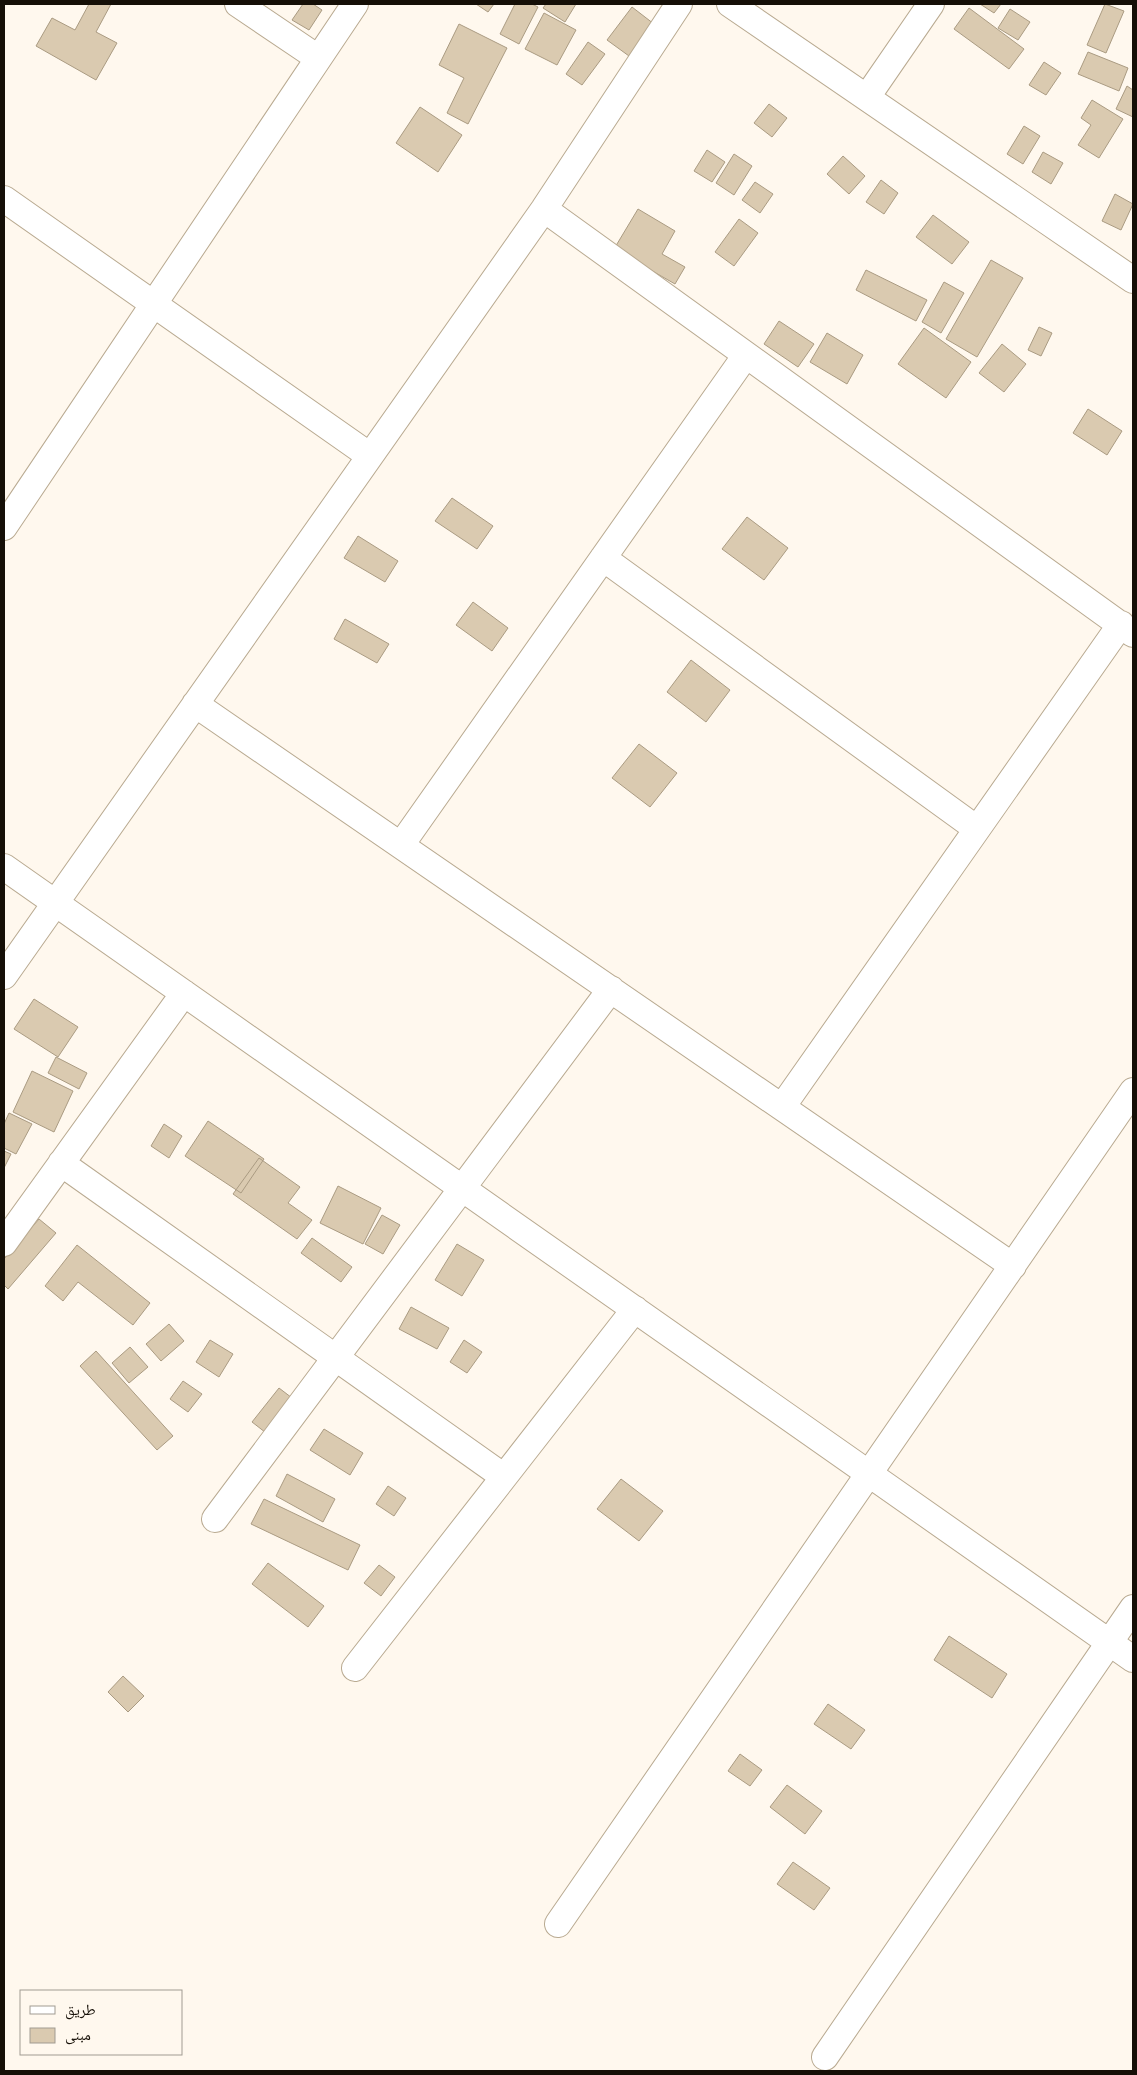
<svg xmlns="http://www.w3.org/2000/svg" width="1137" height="2075" font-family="'Noto Sans','Noto Naskh Arabic',sans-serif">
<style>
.building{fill:#dacab0;stroke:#aa9b82}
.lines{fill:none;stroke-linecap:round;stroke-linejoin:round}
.minor-casing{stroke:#b9aa91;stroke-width:28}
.minor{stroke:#fff;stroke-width:26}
</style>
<rect width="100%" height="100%" fill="#fff8ee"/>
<path class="building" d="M89,4H111L96,32L117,43L96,80L36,46L52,18L75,30Z
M303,4H313L322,10L309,30L292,20Z
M476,4H494L488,12Z
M515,4H532L538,7L519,44L500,34Z
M546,4H576L565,22L543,8Z
M980,4H1001L994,13Z
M1105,4L1124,11L1106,53L1087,45Z
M632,7L654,24L629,56L607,40Z
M969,8L1024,49L1009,69L954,29Z
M1010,9L1030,22L1018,40L998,28Z
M544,13L576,30L557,65L525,49Z
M459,24L507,48L468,124L447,113L464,78L439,65Z
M588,42L605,54L582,85L566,74Z
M1088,52L1128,68L1119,91L1078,74Z
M1044,62L1061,73L1046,95L1029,85Z
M1127,86L1133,90V117L1116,109Z
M1092,100L1123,119L1099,158L1078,145L1091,125L1081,118Z
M769,104L787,118L772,137L754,123Z
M420,107L462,135L438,172L396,143Z
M1024,126L1040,136L1023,164L1007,154Z
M707,150L725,162L712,182L694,171Z
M1043,152L1063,163L1051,184L1032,172Z
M734,154L752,166L734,195L716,183Z
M843,156L865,176L849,194L827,174Z
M881,180L898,193L884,214L866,202Z
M755,182L773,194L760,213L742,200Z
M1115,194L1133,204L1121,230L1102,221Z
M638,209L675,231L662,254L685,267L675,284L614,249Z
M933,215L969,242L952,264L916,237Z
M739,219L758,233L734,266L715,252Z
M991,260L1023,278L977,357L946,339Z
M866,270L927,300L916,321L856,290Z
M944,282L964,293L941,333L922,322Z
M779,321L814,344L798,367L764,344Z
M1039,327L1052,333L1041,356L1028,350Z
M924,328L971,362L946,398L898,364Z
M827,333L863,355L847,384L810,362Z
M1002,344L1026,364L1004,392L979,373Z
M1088,409L1122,431L1107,455L1073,433Z
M452,498L493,526L477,549L435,521Z
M747,517L788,548L764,580L722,549Z
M358,536L398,561L385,582L344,558Z
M473,602L508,628L492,651L456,625Z
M345,619L389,644L377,663L334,639Z
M691,660L730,690L706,722L667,692Z
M639,744L677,773L650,807L612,778Z
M34,999L78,1027L58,1057L14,1029Z
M56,1057L87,1073L79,1089L48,1073Z
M32,1071L73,1091L54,1132L13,1112Z
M9,1113L32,1124L16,1154L4,1148V1124Z
M208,1121L264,1159L241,1193L185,1156Z
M164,1124L182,1136L169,1158L151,1146Z
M4,1151L11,1154L4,1168Z
M259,1158L300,1187L288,1203L312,1220L297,1239L233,1194Z
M338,1186L381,1208L363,1244L320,1223Z
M382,1215L400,1225L383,1254L365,1244Z
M39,1219L56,1233L8,1289L4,1285V1259Z
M312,1238L352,1267L341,1282L301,1253Z
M457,1244L484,1260L462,1296L435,1280Z
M77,1245L150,1303L133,1325L78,1282L63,1301L45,1286Z
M411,1307L449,1328L437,1349L399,1329Z
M169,1324L184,1341L161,1361L146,1344Z
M210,1340L233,1354L219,1377L196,1362Z
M464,1340L482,1352L467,1373L450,1362Z
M130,1347L148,1367L129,1383L112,1363Z
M96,1351L173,1436L157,1450L80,1366Z
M183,1381L202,1394L188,1412L170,1399Z
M279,1388L296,1401L270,1436L252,1422Z
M324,1429L363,1453L350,1475L310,1450Z
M287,1474L335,1499L323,1522L276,1496Z
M621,1479L663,1511L639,1541L597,1509Z
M388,1486L406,1498L394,1516L376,1504Z
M264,1499L360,1545L348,1570L251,1524Z
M268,1563L324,1606L308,1627L252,1584Z
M379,1565L395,1577L381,1596L364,1583Z
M949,1636L1007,1674L992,1698L934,1660Z
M123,1676L144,1696L128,1712L108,1692Z
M828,1704L865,1730L851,1749L814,1724Z
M740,1754L762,1770L750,1786L728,1771Z
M787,1785L822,1811L805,1834L770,1807Z
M793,1862L830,1888L814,1910L777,1884Z"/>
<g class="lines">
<g class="minor-casing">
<path id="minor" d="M238,4L318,58
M730,4L1133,280
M867,97L931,4
M4,199L370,456
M544,209L1133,634
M4,527L355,4
M603,558L977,829
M195,704L1013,1266
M401,845L746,355
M4,867L1133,1659
M4,976L544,209L679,4
M782,1107L1121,624
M61,1163L504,1477
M4,1243L184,993
M215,1519L611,989
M355,1668L635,1309
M558,1924L1133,1091
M825,2057L1133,1608"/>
</g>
<use href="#minor" class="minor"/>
</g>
<rect width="1137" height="2075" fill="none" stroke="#150f07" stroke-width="10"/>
<rect x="20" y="1990" width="162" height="65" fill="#fff8ee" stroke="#a19b92"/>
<rect x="30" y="2006" width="25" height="8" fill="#ffffff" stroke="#a19b92"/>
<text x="65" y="2015" font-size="15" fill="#150f07">طريق</text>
<rect x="30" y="2028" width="25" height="15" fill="#dacab0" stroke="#a19b92"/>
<text x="65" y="2040" font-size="15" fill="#150f07">مبنى</text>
</svg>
